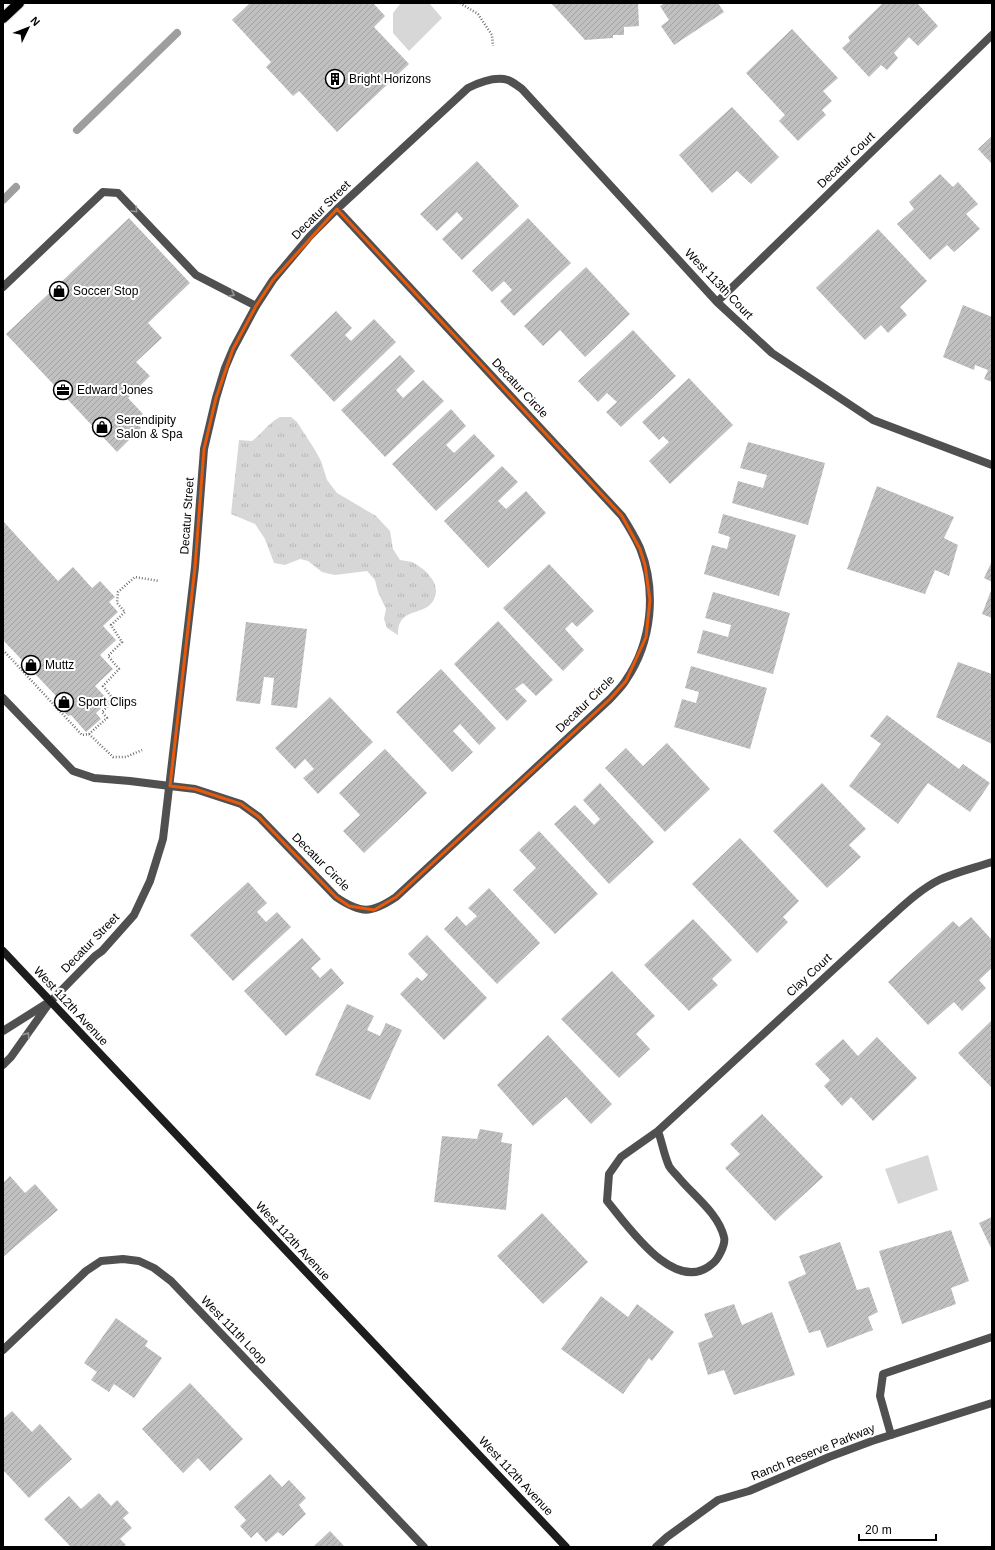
<svg xmlns="http://www.w3.org/2000/svg" width="995" height="1550" font-family="Helvetica,sans-serif">
<style>
.grass{fill:url(#grass-tufts)}
.park{fill:#d7d7d7}
.lines{fill:none;stroke-linecap:round;stroke-linejoin:round}
.stream{stroke:#9e9e9e;stroke-width:8}
.building{fill:url(#building-hatch)}
.primary-casing{stroke:#dbdbdb;stroke-width:12}
.path{stroke:#727272;stroke-width:2.5;stroke-dasharray:1 2;stroke-linecap:butt}
.lane{stroke:#505050;stroke-width:8}
.street{stroke:#505050;stroke-width:8}
.secondary{stroke:#1d1d1d;stroke-width:8}
.primary{stroke:#000;stroke-width:10}
.oneway{stroke:#969696}
.marked{fill:none;stroke:#e8590c;stroke-width:3;stroke-linejoin:round}
.labels{text-anchor:middle;dominant-baseline:central;stroke-width:4;stroke-linejoin:round;paint-order:stroke}
.poi-label{font-size:12px;fill:#000;stroke:#fff;text-anchor:start}
.street-label{font-size:12px;fill:#000;stroke:#fff}
</style>
<defs>
<pattern id="grass-tufts" width="24" height="20" patternUnits="userSpaceOnUse"><rect width="24" height="20" fill="#d7d7d7"/><path d="M3 7l-1-3M5 7V3M7 7l1-3M15 17l-1-3M17 17v-4M19 17l1-3" fill="none" stroke="#b7b7b7"/></pattern>
<pattern id="building-hatch" width="6" height="6" patternUnits="userSpaceOnUse"><rect width="6" height="6" fill="#c0c0c0"/><path d="M-1 1l2-2M0 6l6-6M5 7l2-2" fill="none" stroke="#a3a3a3"/></pattern>
</defs>
<rect width="100%" height="100%" fill="#fff"/>
<path class="grass" d="M280,417H291L297,422L315,450L321,461L327,480L337,493L376,516L390,531L393,549L400,560C404,561 409,561 412,562C426,569 443,585 433,601C425,614 407,609 400,623C398,626 398,632 398,635L387,628L384,619L386,609L378,592L375,580L367,571L335,575L322,572L308,561L300,559L285,565L274,563L265,539L255,524L231,514L239,440L252,441C263,433 267,424 280,417Z"/>
<path class="park" d="M401,3H429L442,18L409,51L393,33V13Z
M928,1155L938,1190L898,1204L885,1169Z"/>
<g class="lines">
<path class="stream" d="M77,130L177,33
M3,200L16,187"/>
</g>
<path class="building" d="M250,3H373L385,16L374,27L409,64L337,132L299,91L293,96L266,67L271,62L232,20Z
M551,3H638L639,26L624,27V35H613V38L585,40Z
M665,3H718L724,12L674,45L661,26L669,20L660,6Z
M883,3H917L938,26L918,46L909,37L894,53L898,58L887,70L881,65L869,77L842,48L850,41L848,37Z
M792,29L838,78L823,91L832,101L822,110L826,115L798,141L779,121L785,115L746,73Z
M732,107L779,157L751,184L737,171L712,193L679,155Z
M992,136V164L978,149Z
M477,161L519,206L462,260L442,239L463,219L457,212L437,231L420,214Z
M940,174L953,187L958,182L978,204L966,214L980,229L954,252L947,245L930,260L897,224L914,209L909,202Z
M129,218L190,283L148,323L162,338L136,362L150,376L128,398L143,414L135,421L141,428L117,452L6,334Z
M528,218L571,263L514,316L500,301L512,290L504,281L492,292L472,271Z
M878,229L927,281L900,307L907,315L888,333L881,325L865,340L816,288Z
M586,267L630,314L585,357L560,330L543,346L524,326Z
M963,305L992,317V382L984,379L988,370L975,365L974,370L943,357Z
M336,311L352,328L345,335L351,341L374,319L396,342L334,402L290,355Z
M633,330L676,376L621,427L606,412L617,402L607,393L598,402L578,381Z
M400,355L415,371L396,390L403,398L423,380L444,401L385,457L341,410Z
M689,378L733,425L670,484L649,461L669,442L663,436L659,440L642,422Z
M451,409L466,426L446,445L454,453L474,434L495,456L436,511L392,464Z
M748,442L825,463L808,525L732,503L738,481L763,488L767,475L740,468Z
M502,466L518,482L498,501L506,509L526,491L546,513L488,568L444,521Z
M877,486L954,517L944,538L958,545L949,576L935,570L925,594L847,569Z
M723,514L796,535L779,596L704,574L712,545L727,549L730,537L718,533Z
M3,521L58,581L73,567L92,588L100,581L115,597L109,602L118,612L103,626L116,640L100,655L113,669L95,686L109,701L96,713L101,719L86,732L71,715L68,716L54,700L56,696L3,640Z
M992,561V582L984,578Z
M549,564L594,611L577,627L572,622L565,629L584,650L563,671L503,608Z
M992,588V618L982,614Z
M713,592L790,613L773,674L697,653L703,630L728,637L731,625L705,618Z
M498,621L553,680L536,696L523,683L515,689L527,701L507,721L454,664Z
M246,622L307,629L297,708L271,705L274,678L264,677L260,704L236,701Z
M958,662L992,674V744L936,717Z
M691,666L767,688L750,749L674,727L682,699L696,703L699,692L685,688Z
M441,669L496,728L479,745L460,724L453,731L473,752L452,772L396,712Z
M330,697L373,742L318,794L303,778L314,769L305,759L295,769L275,748Z
M887,715L959,769L963,764L990,783L970,812L928,783L898,824L849,786L881,744L870,736Z
M667,743L710,789L665,832L605,768L626,748L643,766Z
M385,749L427,793L364,853L343,831L360,815L339,793Z
M600,783L654,842L609,884L554,824L575,805L594,825L600,819L583,800Z
M822,783L866,829L849,845L861,857L827,888L773,831Z
M539,831L598,894L555,934L513,890L536,868L519,850Z
M740,838L799,901L783,917L788,922L757,953L692,884Z
M248,882L267,903L257,912L266,922L277,912L291,927L233,981L190,935Z
M489,888L540,943L497,984L444,929L457,916L466,926L477,916L468,908Z
M971,917L992,940V968L979,980L986,988L962,1011L954,1002L928,1025L888,982L953,921L959,927Z
M693,919L732,960L712,979L718,985L689,1011L644,965Z
M427,935L487,998L444,1040L400,994L417,977L422,981L428,975L408,954Z
M302,938L321,959L311,968L320,978L331,968L344,983L286,1036L244,991Z
M612,971L655,1016L636,1034L650,1049L619,1078L561,1019Z
M347,1004L374,1016L367,1030L380,1036L386,1023L402,1030L370,1100L315,1075Z
M992,1020V1088L958,1053Z
M548,1035L612,1104L591,1124L566,1097L533,1126L497,1085Z
M877,1037L917,1078L873,1121L851,1097L842,1106L824,1086L830,1080L815,1064L843,1039L858,1056Z
M762,1114L823,1177L775,1221L725,1168L740,1154L730,1144Z
M480,1129L503,1133L501,1142L512,1144L506,1210L434,1202L442,1136L477,1139Z
M10,1176L25,1193L35,1184L58,1210L3,1257V1183Z
M542,1213L588,1262L543,1304L497,1256Z
M992,1217V1250L979,1223Z
M951,1230L969,1281L951,1288L956,1304L902,1324L879,1251Z
M840,1242L857,1290L869,1287L878,1312L868,1317L873,1330L827,1348L820,1330L809,1333L788,1282L806,1274L799,1256Z
M601,1296L628,1317L637,1304L674,1332L652,1361L649,1358L623,1394L561,1349Z
M734,1304L742,1325L772,1312L795,1375L734,1395L724,1370L708,1375L698,1343L713,1337L704,1314Z
M116,1318L148,1341L145,1346L162,1358L134,1398L114,1384L109,1392L91,1380L97,1372L84,1363Z
M190,1383L243,1439L210,1471L198,1458L183,1473L142,1429Z
M12,1411L32,1432L40,1424L72,1459L29,1498L3,1470V1419Z
M270,1474L282,1487L289,1480L306,1498L299,1505L306,1514L283,1536L278,1532L266,1542L257,1532L251,1538L240,1526L246,1520L234,1507Z
M99,1493L111,1506L117,1500L129,1513L123,1518L132,1528L120,1539L126,1545L123,1547H71L44,1519L69,1496L81,1509Z
M330,1531L345,1547H313Z"/>
<g class="lines">
<g class="primary-casing">
<path id="primary" d="M3,18L19,3"/>
</g>
<path class="path" d="M460,3L478,14L492,35L493,46
M3,650L82,735L89,734L107,718L102,712L114,700L103,686L119,669L108,656L122,642L111,625L125,612L117,603L118,592L135,577L159,581
M89,734L113,757H126L142,750"/>
<path class="lane" d="M3,287L103,192L118,193L196,275L256,306
M3,698L73,771L94,778L130,781L170,786
M891,1435L880,1396L883,1374L992,1337"/>
<path class="street" d="M717,302L992,35
M170,786L195,789L241,804L259,817L336,897C361,914 371,914 396,897L610,699C615,693 622,687 626,680C652,642 657,591 640,548C635,537 629,527 622,516L337,209
M3,1031L46,1004
M3,1065L11,1057L50,1002L95,956L102,951L134,915L150,881L163,839L195,567L204,449L216,398L225,368L233,349L256,306L273,280L310,236L337,209L468,88C480,82 495,76 508,80C513,82 518,86 522,89L717,302L772,353L873,420L992,465
M658,1131C662,1142 664,1155 669,1166C671,1170 676,1174 679,1178C694,1196 718,1213 724,1237C726,1244 718,1260 712,1264C675,1296 628,1226 607,1201L609,1174L621,1157L658,1131L885,922C902,907 919,890 939,880C956,872 974,868 992,862
M3,1350L86,1271L101,1261L123,1259L139,1261L154,1268L171,1281L424,1547
M656,1547L667,1537L718,1500L749,1491L829,1457L872,1441L992,1403"/>
<path class="secondary" d="M3,951L566,1547"/>
<use href="#primary" class="primary"/>
</g>
<defs><path id="oneway-chevron" d="M-2-3.5L2.5 0L-2 3.5" fill="none" stroke-width="1.6" stroke-linecap="round" stroke-linejoin="round"/></defs>
<g class="oneway">
<use href="#oneway-chevron" transform="translate(135 210) rotate(46)"/>
<use href="#oneway-chevron" transform="translate(232 294) rotate(27)"/>
<use href="#oneway-chevron" transform="translate(27 1035) rotate(-55)"/>
</g>
<path class="marked" d="M337,209L622,516L640,549L645,565L650,600L646,637L626,681L610,699L396,897L374,910L349,906L336,897L259,817L241,804L195,789L170,786L195,567L204,449L216,398L233,349L256,306L273,280Z"/>
<defs>
<g id="building-ring" transform="scale(1)"><circle r="9.5" fill="#fff" stroke="#000" stroke-width="1.5"/><path d="M-4-6H4V6H1V3H-1V6H-4ZM-2.5-4.3h1.7v1.8h-1.7ZM.8-4.3h1.7v1.8H.8ZM-2.5-1h1.7V.8h-1.7ZM.8-1h1.7V.8H.8Z" fill="#000"/></g>
<g id="shop-ring" transform="scale(1)"><circle r="9.5" fill="#fff" stroke="#000" stroke-width="1.5"/><path d="M-5-2.5h2.3a2.7 3.5 0 0 1 5.4 0H5L5.5 6h-11ZM-1.5-2.5h3a1.5 2.3 0 0 0-3 0Z" fill="#000"/></g>
<g id="office-ring" transform="scale(1)"><circle r="9.5" fill="#fff" stroke="#000" stroke-width="1.5"/><path d="M-6-3h4V-5.5h4V-3h4V5H-6ZM-1-4.5V-3h2v-1.5ZM-6 0V1H6V0Z" fill="#000"/></g>
</defs>
<g fill-rule="evenodd">
<use href="#building-ring" x="335" y="79"/>
<use href="#shop-ring" x="59" y="291"/>
<use href="#office-ring" x="63" y="390"/>
<use href="#shop-ring" x="102" y="427"/>
<use href="#shop-ring" x="31" y="665"/>
<use href="#shop-ring" x="64" y="702"/>
</g>
<g class="labels">
<g class="poi-label">
<text x="349" y="79">Bright Horizons</text>
<text x="73" y="291">Soccer Stop</text>
<text x="77" y="390">Edward Jones</text>
<text x="116" y="420">Serendipity<tspan x="116" dy="14">Salon &amp; Spa</tspan></text>
<text x="45" y="665">Muttz</text>
<text x="78" y="702">Sport Clips</text>
</g>
<g class="street-label">
<text transform="translate(846 160) rotate(-44)">Decatur Court</text>
<text transform="translate(321 210) rotate(-45)">Decatur Street</text>
<text transform="translate(719 284) rotate(46)">West 113th Court</text>
<text transform="translate(520 388) rotate(47)">Decatur Circle</text>
<text transform="translate(187 516) rotate(-86)">Decatur Street</text>
<text transform="translate(585 704) rotate(-44)">Decatur Circle</text>
<text transform="translate(321 862) rotate(45)">Decatur Circle</text>
<text transform="translate(90 943) rotate(-46)">Decatur Street</text>
<text transform="translate(809 975) rotate(-43)">Clay Court</text>
<text transform="translate(71 1006) rotate(47)">West 112th Avenue</text>
<text transform="translate(293 1241) rotate(47)">West 112th Avenue</text>
<text transform="translate(234 1330) rotate(46)">West 111th Loop</text>
<text transform="translate(813 1452) rotate(-22)">Ranch Reserve Parkway</text>
<text transform="translate(516 1476) rotate(47)">West 112th Avenue</text>
</g>
</g>
<rect width="995" height="1550" fill="none" stroke="#000000" stroke-width="8"/>
<g transform="translate(28 28) rotate(47)" stroke="#ffffff" stroke-width="3" paint-order="stroke">
<path d="M0-3L7 15L0 10L-7 15Z" fill="#000000"/>
<text y="-6" font-size="11" font-weight="bold" text-anchor="middle" fill="#000000">N</text>
</g>
<path d="M859 1534v6h77v-6" fill="none" stroke="#000000" stroke-width="2"/>
<text x="865" y="1534" font-size="12" fill="#000000" stroke="#ffffff" stroke-width="3" paint-order="stroke">20 m</text>
</svg>
